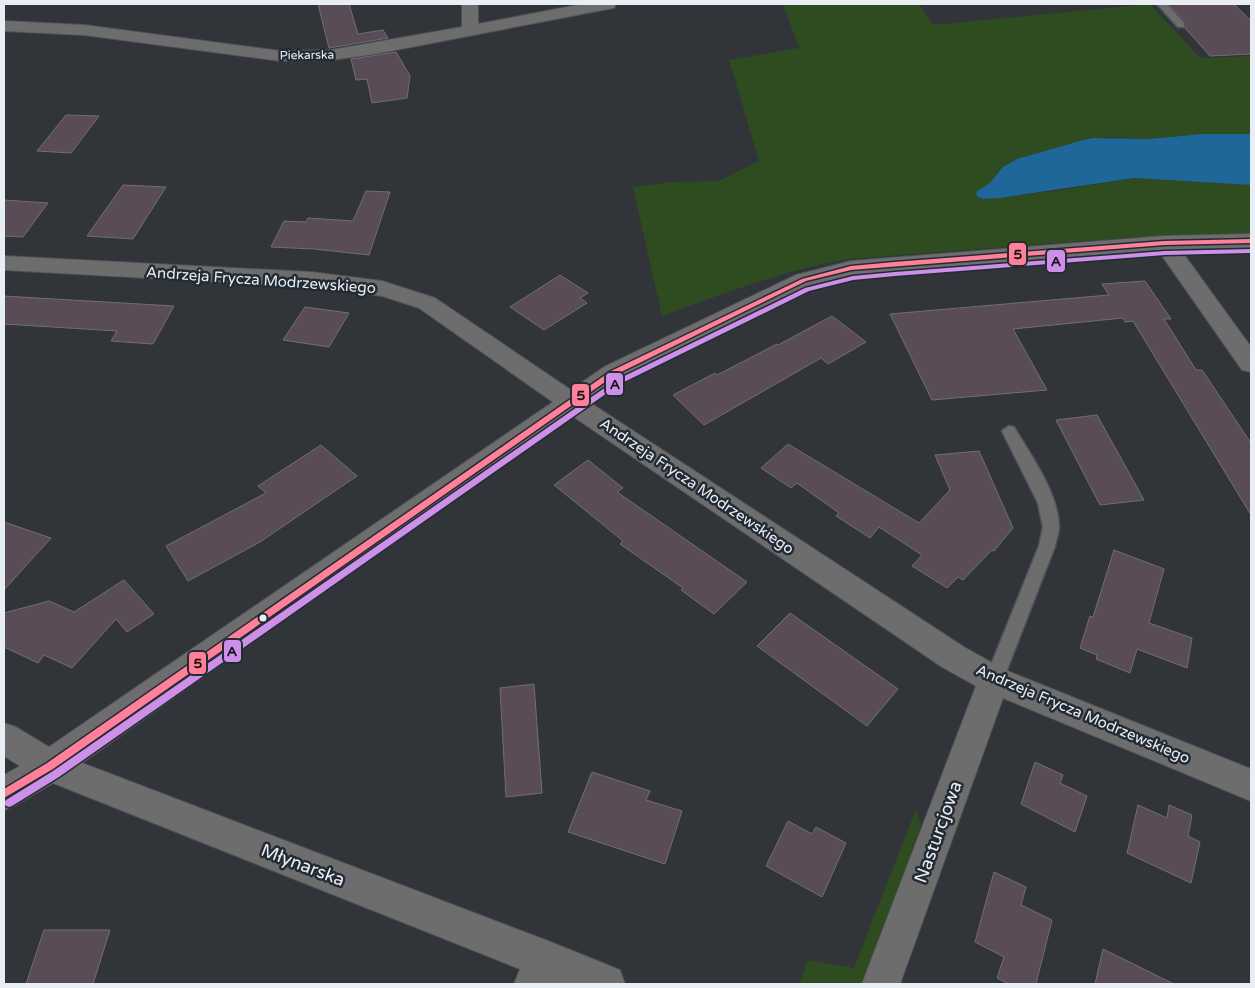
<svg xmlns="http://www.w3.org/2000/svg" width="1255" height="988" font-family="'Varela Round',sans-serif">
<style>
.green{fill:#2f4b20}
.water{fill:#206799}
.building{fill:#594c56;stroke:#706f72}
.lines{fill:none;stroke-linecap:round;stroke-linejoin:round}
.service-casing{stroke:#4f5357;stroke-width:3}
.minor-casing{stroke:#4f5357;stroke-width:2}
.service{fill:#6e6d6d;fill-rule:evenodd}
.minor{fill:#6e6d6d;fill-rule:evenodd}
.bus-1-casing{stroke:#232b34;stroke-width:3}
.bus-2-casing{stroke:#232b34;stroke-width:3}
.bus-1{fill:#ff8098;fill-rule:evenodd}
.bus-2{fill:#ce8fe9;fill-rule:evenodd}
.bus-dot{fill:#e9eef4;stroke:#232b34;stroke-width:2}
.labels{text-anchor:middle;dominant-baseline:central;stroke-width:5;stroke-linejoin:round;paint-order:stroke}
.far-street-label{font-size:12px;fill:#e9eef4;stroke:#232b34}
.street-label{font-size:15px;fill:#e9eef4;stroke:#232b34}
.near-street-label{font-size:18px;fill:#e9eef4;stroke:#232b34}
.line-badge{stroke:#232b34;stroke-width:2}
.pale-badge-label{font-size:14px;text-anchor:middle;font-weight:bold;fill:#111}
</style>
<rect width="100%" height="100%" fill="#31353a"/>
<path class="green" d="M783,4H919L933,25L1150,4L1200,58L1251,56V134H1203L1148,139L1109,137L1080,141L1017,159L1003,167L990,183L983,199L1054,191L1134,178L1251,185V233L1134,237L848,259C784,270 723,294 662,316L633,187L672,182L719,181L759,161L729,60L799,48Z
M916,809L921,826L862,984H800L807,960L854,968Z"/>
<path class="water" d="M1203,134H1251V185L1134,178L1000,198L983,199L977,196L976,192L990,183L1003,167L1017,159L1080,141L1093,138L1148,139Z"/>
<path class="building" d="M318,4H349L358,34L383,30L388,38L329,48Z
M1169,4H1234L1251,21V54L1210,56L1185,28V22Z
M396,52L410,76L407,98L372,103L367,79L356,80L351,59Z
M66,115L99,116L71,153L37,151Z
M123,185L166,187L133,239L87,236Z
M366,191L390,192L369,255L314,249L271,247L284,221L306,222L308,218L353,221Z
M4,200L48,203L23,237L4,236Z
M560,275L588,293L580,298L587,303L544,330L510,307Z
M1145,281L1171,319H1164L1196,370H1202L1251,443V515L1133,321L1125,322L1123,318L1013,329L1047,390L932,400L890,314L1109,295L1102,284Z
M4,296L71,300L174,306L153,344L111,341L117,331L4,324Z
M305,307L349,313L329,347L283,340Z
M832,316L866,342L828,364L821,358L704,425L673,395L715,373L717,375L777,344L778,345Z
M1097,415L1112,442L1144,500L1100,505L1056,420Z
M788,444L919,523L950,490L935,455L979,451L1013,528L994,551L992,550L963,580L958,577L947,588L912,566L922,555L879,527L870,538L836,516L839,513L797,483L791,488L761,468Z
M321,445L357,476L260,542L188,581L166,546L266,493L258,486Z
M588,460L623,488L617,492L747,582L714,614L681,590L683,588L620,544L623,541L554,485Z
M4,522L51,538L4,590Z
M1114,550L1164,569L1149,623L1192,638L1187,668L1137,649L1130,673L1096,659L1097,655L1080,648L1090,616L1093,617Z
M124,580L154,614L127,632L116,619L72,668L44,655L38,663L4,647V613L49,601L74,612Z
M790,613L898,689L867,726L757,646Z
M534,684L542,793L506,797L500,688Z
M1035,762L1063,775L1060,783L1087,796L1075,832L1021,804Z
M592,772L650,791L646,800L682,811L665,864L568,832Z
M1138,805L1167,818L1169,805L1192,815L1188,836L1200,842L1191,883L1127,853Z
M788,821L812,834L816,827L846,843L822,897L766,866Z
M994,872L1026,887L1021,905L1052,920L1036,984H1009L997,978L1004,957L975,942Z
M44,930H110L93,984H26Z
M1103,949L1174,984H1095Z"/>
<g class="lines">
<g class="service-casing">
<path id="service" d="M1157,4H1167L1184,23V27H1178Z
M1009,426L1014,427C1031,456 1058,492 1059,527C1059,533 1056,540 1055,546L1003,680L1000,685L994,688L988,685L985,680L1039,546L1043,527L1038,503L1002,431Z"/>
</g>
<g class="minor-casing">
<path id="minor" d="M462,4H478V24L583,4H616L614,8L608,9L375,54L331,60L281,61L84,35L4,31V21L84,25L281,51L331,50L462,27Z
M1251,234V248L1180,249L1251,347V372L1242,370L1158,250L851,275L812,285L622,379L589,402L964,647L1005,670L1251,769V801L1003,698L900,984H862L976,686L942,667L571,415L82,763L548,941L620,970L625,984H514L520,969L53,783L16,805L4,810V775L20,766L4,756V723L16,727L49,747L553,402L419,308L382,296L311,287L4,270V256L311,272L382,281L435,298L571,390L604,367L796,275L851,261L1164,236Z"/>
</g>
<use href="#service" class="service"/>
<use href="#minor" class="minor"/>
<g class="bus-1-casing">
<path id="bus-1" d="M1251,239V243L1164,245L851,270L806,281L615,375L53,769L4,798V789L47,763L611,371L802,279L851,266L894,262L1164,241Z"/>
</g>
<g class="bus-2-casing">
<path id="bus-2" d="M1251,249V253L1165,255L895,276L853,280L809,291L620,384L59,777L12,806L9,807L6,806L4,803L6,800L53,771L616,380L805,288L853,276L895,272L1165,251Z"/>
</g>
<use href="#bus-1" class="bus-1"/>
<use href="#bus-2" class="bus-2"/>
</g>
<circle class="bus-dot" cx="263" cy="618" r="4.5"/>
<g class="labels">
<g class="far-street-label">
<text transform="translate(307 55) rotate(-1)">Piekarska</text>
</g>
<g class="street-label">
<text transform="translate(261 280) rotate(4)">Andrzeja Frycza Modrzewskiego</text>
<text transform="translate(697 486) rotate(34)">Andrzeja Frycza Modrzewskiego</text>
<text transform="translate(1083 714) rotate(23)">Andrzeja Frycza Modrzewskiego</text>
</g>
<g class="near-street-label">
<text transform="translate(938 832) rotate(-70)">Nasturcjowa</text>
<text transform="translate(303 865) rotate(21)">Młynarska</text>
</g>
</g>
<g class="line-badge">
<rect x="1008" y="242" width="19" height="24" rx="5" fill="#ff8098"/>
<rect x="1046" y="249" width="20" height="24" rx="5" fill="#ce8fe9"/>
<rect x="605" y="372" width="19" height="24" rx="5" fill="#ce8fe9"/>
<rect x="571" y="383" width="19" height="24" rx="5" fill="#ff8098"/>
<rect x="223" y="639" width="19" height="24" rx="5" fill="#ce8fe9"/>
<rect x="188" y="651" width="19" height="24" rx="5" fill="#ff8098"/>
</g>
<g class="pale-badge-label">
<text x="1018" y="259">5</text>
<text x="1056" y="266">A</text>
<text x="615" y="389">A</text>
<text x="581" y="400">5</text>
<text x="232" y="656">A</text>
<text x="198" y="668">5</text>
</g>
<rect width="1255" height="988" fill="none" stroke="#e9eef4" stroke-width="10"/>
</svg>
